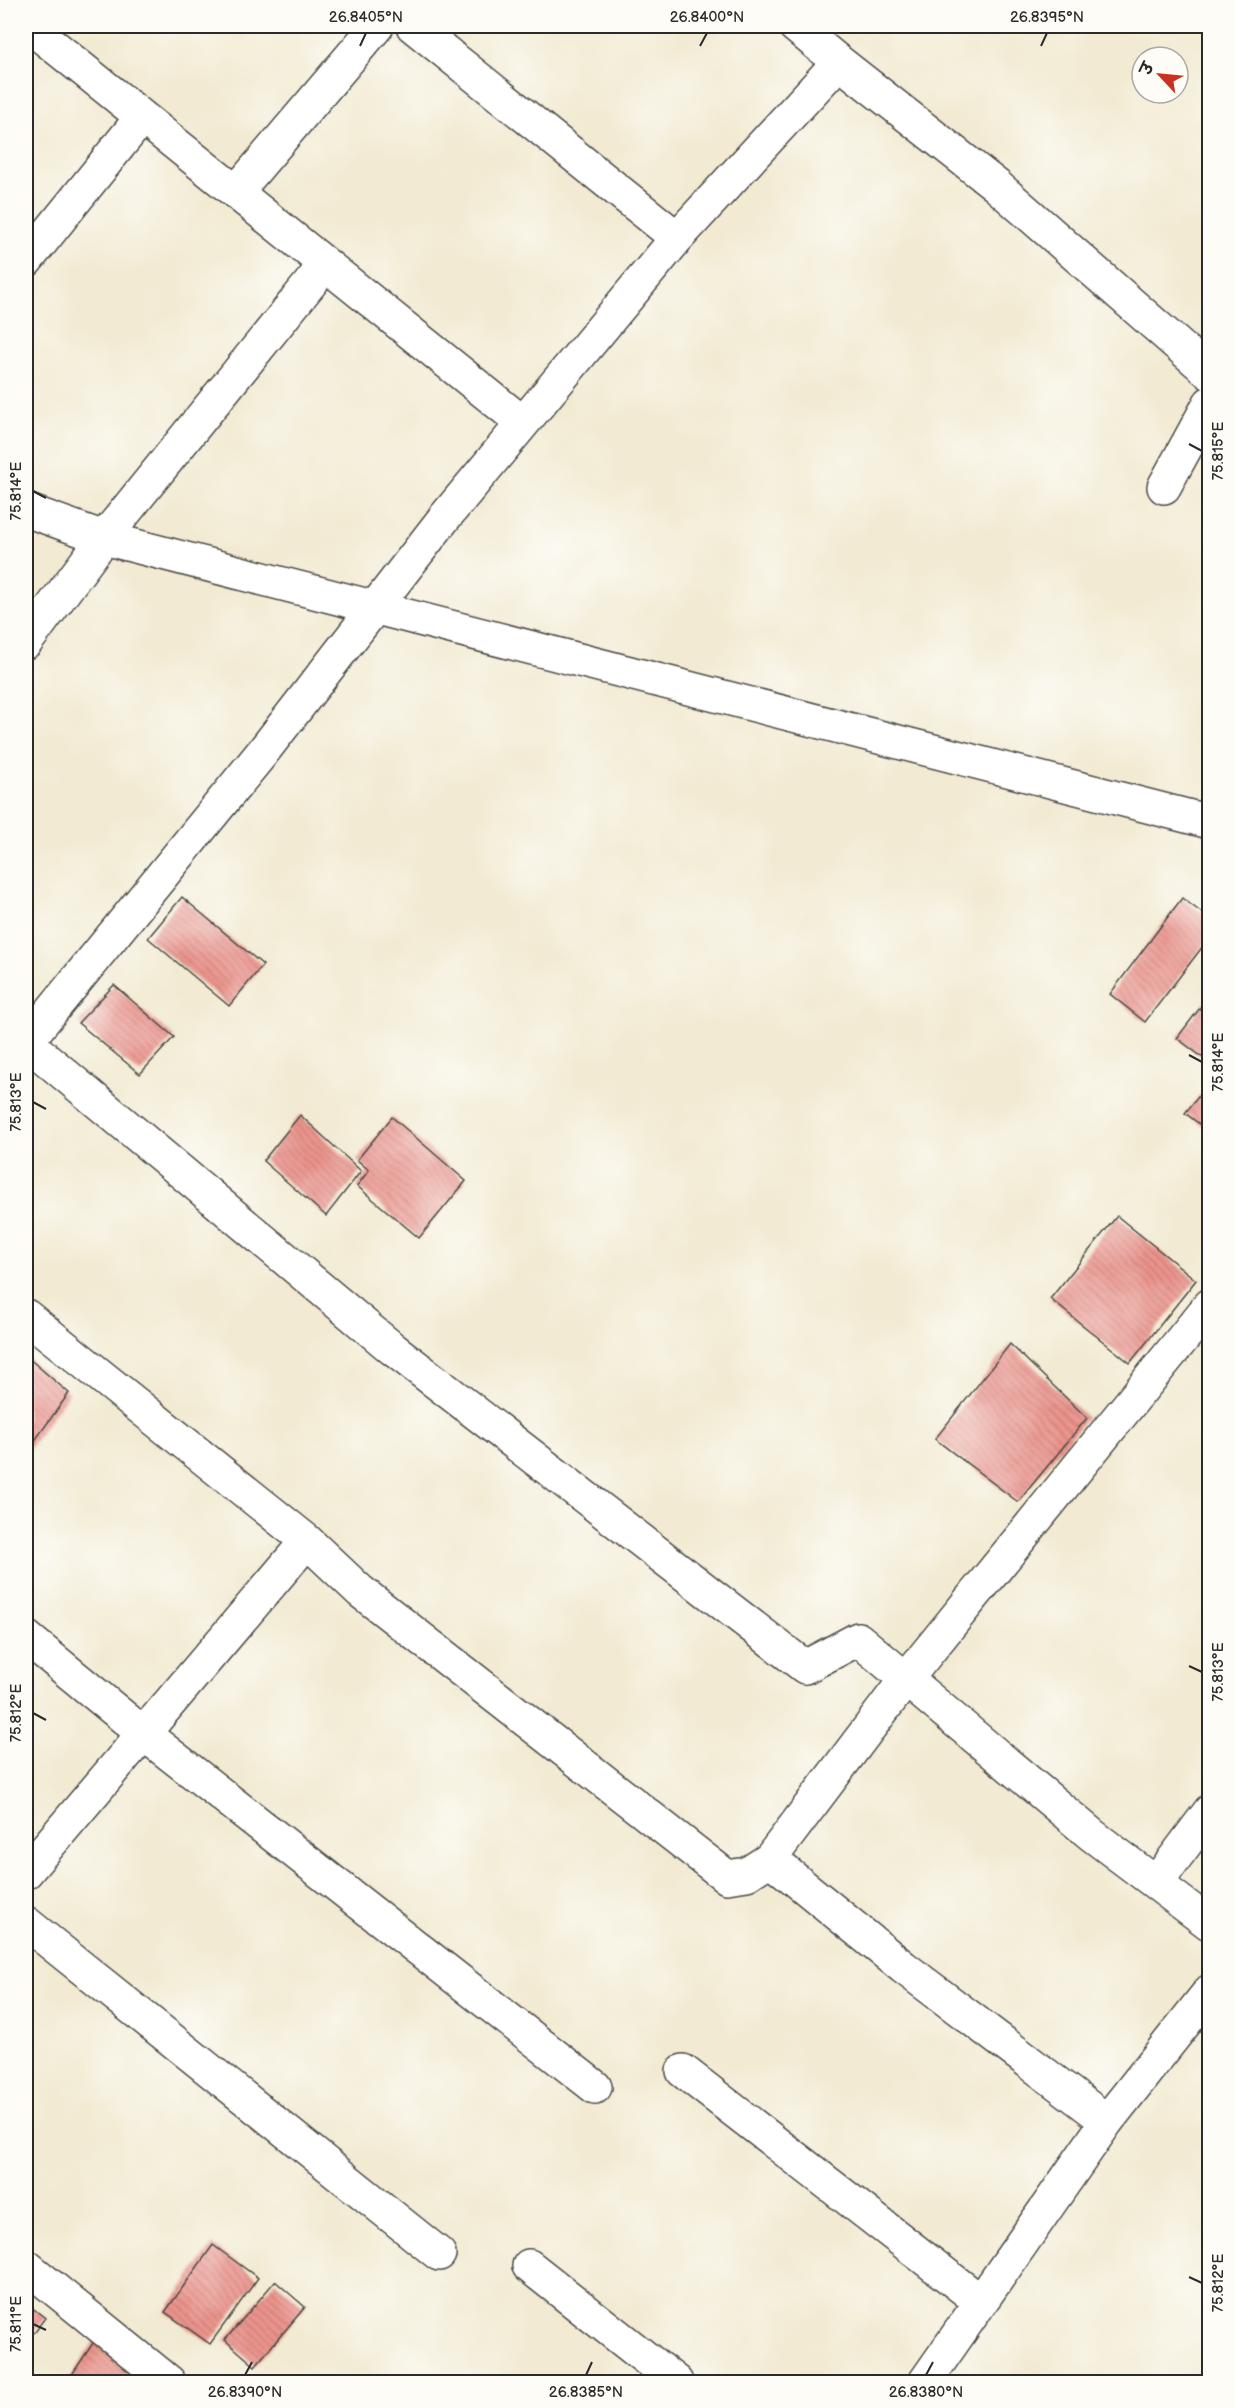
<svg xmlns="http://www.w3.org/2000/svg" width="1235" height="2408" font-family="'Balsamiq Sans','Playpen Sans Deva',sans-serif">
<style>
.building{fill:url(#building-back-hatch)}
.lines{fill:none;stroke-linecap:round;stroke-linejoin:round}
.minor-casing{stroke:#494844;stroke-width:36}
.minor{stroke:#fff;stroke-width:33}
.ticks{fill:none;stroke:#2b2b2b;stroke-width:2}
.neatline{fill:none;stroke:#2b2b2b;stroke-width:2}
.ticks-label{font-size:15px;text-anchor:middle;fill:#2b2b2b}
</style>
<defs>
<pattern id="building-back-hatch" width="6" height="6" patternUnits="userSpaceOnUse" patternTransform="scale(1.5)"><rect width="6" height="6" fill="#ec948d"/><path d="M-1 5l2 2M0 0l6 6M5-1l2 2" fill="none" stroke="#bf7973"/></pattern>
</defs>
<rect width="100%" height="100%" fill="#fdfcf7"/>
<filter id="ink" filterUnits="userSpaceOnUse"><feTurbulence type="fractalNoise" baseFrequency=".0167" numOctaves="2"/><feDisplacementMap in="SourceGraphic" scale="12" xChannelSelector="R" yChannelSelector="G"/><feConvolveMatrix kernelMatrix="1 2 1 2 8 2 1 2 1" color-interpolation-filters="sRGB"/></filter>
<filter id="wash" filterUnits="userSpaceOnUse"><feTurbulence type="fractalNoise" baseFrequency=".008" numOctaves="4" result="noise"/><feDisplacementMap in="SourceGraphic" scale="24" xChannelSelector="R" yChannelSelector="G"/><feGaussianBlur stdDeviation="1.35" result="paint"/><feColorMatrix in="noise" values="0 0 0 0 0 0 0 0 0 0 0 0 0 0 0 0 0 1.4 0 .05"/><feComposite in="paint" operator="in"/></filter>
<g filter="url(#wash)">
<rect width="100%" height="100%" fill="#f2ead2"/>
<g id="blocks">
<path class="building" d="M182,897L263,965L229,1006L148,938Z
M1182,898L1210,919V937L1145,1022L1110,994Z
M114,985L174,1037L140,1074L78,1023Z
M1210,995V1063L1177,1038Z
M1210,1082V1132L1185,1113Z
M300,1115L361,1171L326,1216L263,1161Z
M392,1117L466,1181L419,1238L357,1186L369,1170L357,1160Z
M1117,1216L1196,1280L1130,1363L1050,1299Z
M1010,1344L1087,1418L1018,1502L935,1439Z
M26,1356L69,1393L26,1453Z
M213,2245L258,2278L210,2344L165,2312Z
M275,2281L305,2307L255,2366L225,2340Z
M26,2303L45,2318L26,2343Z
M97,2337L141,2367L130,2382H67Z"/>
</g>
</g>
<g filter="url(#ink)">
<use href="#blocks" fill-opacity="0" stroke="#494844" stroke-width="1.5"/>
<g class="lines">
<g class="minor-casing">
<path id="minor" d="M29,26L523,423
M839,62L997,186L1210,373
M236,192L377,26
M677,238L839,62L795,26
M26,261L142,117
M1164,487L1210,403
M26,510L104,538L1210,822
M26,642L104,538L325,265
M26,1042L393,1349L805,1667L858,1639L1092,1835L1210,1924
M26,1042L262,753L445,517L677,238L413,26
M26,1316L307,1541L360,1591L727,1877L747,1874L770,1859L903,1967L1107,2121
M26,1637L144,1734L595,2087
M770,1859L906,1679L1210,1305
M26,1872L307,1541
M1156,1883L1210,1811
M26,1923L439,2254
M683,2071L981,2302
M26,2266L169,2382
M529,2266L676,2382
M925,2382L1107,2121L1210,1991"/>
</g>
<use href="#minor" class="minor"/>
</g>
</g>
<path class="ticks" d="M360,46L366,33M700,46L707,33M1041,46L1047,33M1189,444L1202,451M33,491L46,498M1189,1055L1202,1062M33,1102L46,1109M1189,1666L1202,1672M33,1713L46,1720M1189,2277L1202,2283M33,2324L46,2330M245,2375L252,2362M586,2375L592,2362M926,2375L933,2362"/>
<rect width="1235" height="2408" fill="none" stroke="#fdfcf7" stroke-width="66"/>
<g transform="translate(1160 75) rotate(296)"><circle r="28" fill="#fdfcf7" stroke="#a9a8a5" stroke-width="1.5"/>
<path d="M0-4.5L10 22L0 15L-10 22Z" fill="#c8321e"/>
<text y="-9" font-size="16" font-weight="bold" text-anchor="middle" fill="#2b2b2b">उ</text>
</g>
<rect x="33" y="33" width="1169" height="2342" class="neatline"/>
<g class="ticks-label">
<text x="366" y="22">26.8405°N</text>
<text x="707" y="22">26.8400°N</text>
<text x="1047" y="22">26.8395°N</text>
<text transform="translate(1218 451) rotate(-90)" y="5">75.815°E</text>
<text transform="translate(16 491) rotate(-90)" y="5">75.814°E</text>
<text transform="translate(1218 1062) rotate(-90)" y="5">75.814°E</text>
<text transform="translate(16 1102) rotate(-90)" y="5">75.813°E</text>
<text transform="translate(1218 1672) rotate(-90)" y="5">75.813°E</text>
<text transform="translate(16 1713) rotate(-90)" y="5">75.812°E</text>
<text transform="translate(1218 2283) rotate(-90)" y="5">75.812°E</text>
<text transform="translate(16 2324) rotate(-90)" y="5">75.811°E</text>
<text x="245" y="2397">26.8390°N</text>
<text x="586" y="2397">26.8385°N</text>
<text x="926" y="2397">26.8380°N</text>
</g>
</svg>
